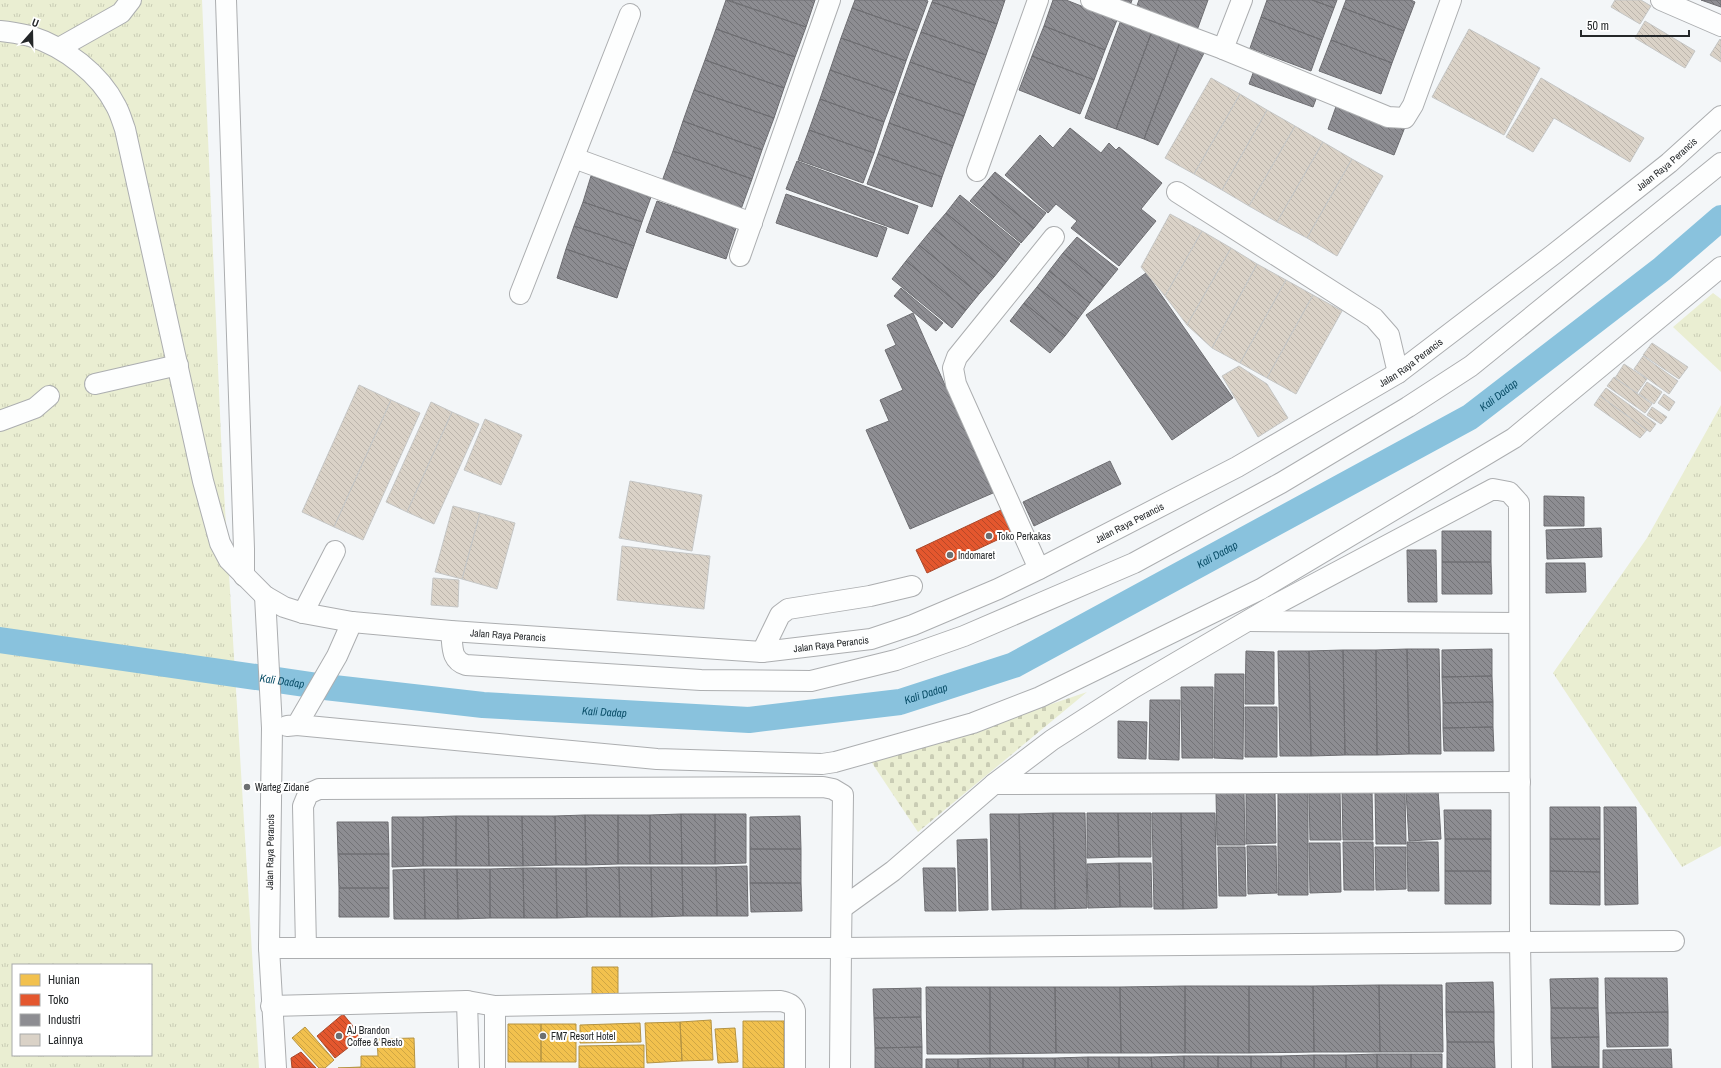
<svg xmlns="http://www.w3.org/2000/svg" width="1721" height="1068" font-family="'Archivo Narrow',sans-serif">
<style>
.grass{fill:url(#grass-tufts);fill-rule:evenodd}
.cemetery{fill:url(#cemetery-stones)}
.homes{fill:url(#homes-back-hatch);stroke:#b49343}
.shops{fill:url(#shops-back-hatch);stroke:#aa492c}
.industry{fill:url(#industry-back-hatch);stroke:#6e6e72}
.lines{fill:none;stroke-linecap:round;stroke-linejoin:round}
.river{stroke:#89c2dd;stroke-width:26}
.building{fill:url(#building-back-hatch);stroke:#c5c6c5}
.minor-casing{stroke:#acaeb0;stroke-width:22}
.minor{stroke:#fdfefe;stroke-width:20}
.poi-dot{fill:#6c6f71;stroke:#fff;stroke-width:1.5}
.labels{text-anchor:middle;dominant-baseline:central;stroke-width:4;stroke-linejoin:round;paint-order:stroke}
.street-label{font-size:10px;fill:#242729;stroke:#fff}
.poi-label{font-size:10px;fill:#242729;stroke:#fff;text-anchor:start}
.water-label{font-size:11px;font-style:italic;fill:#0a4e68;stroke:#fff}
</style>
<defs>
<pattern id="grass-tufts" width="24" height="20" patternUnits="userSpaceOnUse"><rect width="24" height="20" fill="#eaeed2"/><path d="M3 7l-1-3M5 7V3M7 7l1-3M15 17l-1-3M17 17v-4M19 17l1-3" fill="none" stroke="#c9ccb4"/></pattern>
<pattern id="cemetery-stones" width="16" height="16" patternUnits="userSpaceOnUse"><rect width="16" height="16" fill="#eaeed2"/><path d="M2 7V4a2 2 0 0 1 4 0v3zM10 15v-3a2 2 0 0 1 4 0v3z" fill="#c9ccb4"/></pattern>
<pattern id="homes-back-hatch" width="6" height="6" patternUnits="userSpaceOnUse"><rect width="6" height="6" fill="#f2c14e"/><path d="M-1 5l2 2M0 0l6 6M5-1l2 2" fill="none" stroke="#cfa644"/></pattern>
<pattern id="shops-back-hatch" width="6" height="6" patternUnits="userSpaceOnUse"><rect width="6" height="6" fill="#e4572e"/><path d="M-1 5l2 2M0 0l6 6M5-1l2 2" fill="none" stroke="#b94827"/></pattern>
<pattern id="industry-back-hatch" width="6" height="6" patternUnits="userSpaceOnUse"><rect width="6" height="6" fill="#8d8d92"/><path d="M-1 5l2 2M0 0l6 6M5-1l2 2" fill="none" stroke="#737377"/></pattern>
<pattern id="building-back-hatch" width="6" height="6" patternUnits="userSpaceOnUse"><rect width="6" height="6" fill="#dad2c7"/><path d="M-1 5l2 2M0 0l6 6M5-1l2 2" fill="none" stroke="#bbb4ab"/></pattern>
</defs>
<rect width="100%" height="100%" fill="#f3f6f8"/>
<path class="grass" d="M0,0H202L222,459L259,1068H0ZM13,965H151V1055H13Z
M1713,293L1721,299V372L1673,327Z
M1721,405V846L1682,867L1553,673L1647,538Z"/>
<path class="cemetery" d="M1087,692L918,832L870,760L980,728Z"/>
<path class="homes" d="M592,967H618V995L592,996Z
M711,1020L713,1060L682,1061L680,1022Z
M743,1021H784V1068H743Z
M680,1022L682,1061L647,1063L645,1023Z
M640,1023L641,1042L580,1043V1025Z
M508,1024H541V1062H508Z
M541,1024H576V1062H541Z
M305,1027L334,1060L325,1068H319L292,1038Z
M735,1028L738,1062L718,1063L715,1029Z
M414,1038L415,1068H338L361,1067V1056H378L377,1039Z
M644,1045V1068H579V1046Z"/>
<path class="shops" d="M1001,510L1012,533L927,573L916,550Z
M343,1014L362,1037L335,1058L317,1036Z
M301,1052L316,1068H292L291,1058Z"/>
<path class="industry" d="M726,0L806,27L795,57L716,29Z
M728,0H815L806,27Z
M855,0H926L928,1L917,31L852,8Z
M933,0H1005L997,24L932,2Z
M1053,0H1066L1117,20L1105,50L1044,26Z
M1105,0H1132L1129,9Z
M1139,0H1208L1196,33L1135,11Z
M1267,0H1312L1334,8L1322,40L1261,17Z
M1312,0H1337L1334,8Z
M1346,0H1411L1415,2L1404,31L1343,8Z
M1701,0H1721V7Z
M932,2L997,24L986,55L921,32Z
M852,8L917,31L906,61L841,38Z
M1343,8L1404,31L1392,63L1331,40Z
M1261,17L1322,40L1311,71L1250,48Z
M1121,20L1152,31L1116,129L1085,118Z
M1044,26L1105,50L1094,80L1032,56Z
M716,29L795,57L784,88L705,60Z
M1152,31L1180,42L1144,139L1116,129Z
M921,32L986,55L975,85L910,62Z
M841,38L906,61L895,93L830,70Z
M1331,40L1392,63L1381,94L1319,71Z
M1180,42L1205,51L1158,145L1144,139Z
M1032,56L1094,80L1080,114L1019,90Z
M705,60L784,88L774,118L694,90Z
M910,62L975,85L964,116L899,93Z
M1255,68L1319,91L1313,107L1249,84Z
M830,70L895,93L884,122L820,99Z
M694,90L774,118L762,150L683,121Z
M899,93L964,116L953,146L889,123Z
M820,99L884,122L874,153L809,130Z
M1338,101L1405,127L1394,155L1328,129Z
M683,121L762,150L752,179L673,151Z
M889,123L953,146L942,177L878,154Z
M1070,128L1101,153L1109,143L1116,150L1119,147L1162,183L1141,209L1156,221L1119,266L1071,228L1077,221L1056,204L1048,213L1005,175L1040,135L1053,148Z
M809,130L874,153L863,183L798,160Z
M673,151L752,179L740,212L661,184Z
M878,154L942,177L932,207L867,184Z
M797,161L918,206L908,234L786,189Z
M995,172L1046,213L1034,228L983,186Z
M591,176L651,197L642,222L583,202Z
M983,186L1034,228L1021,243L970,201Z
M786,194L887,228L877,257L776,223Z
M960,195L1020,244L1006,262L946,213Z
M657,201L736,228L726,259L646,232Z
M583,202L642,222L634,246L574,226Z
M946,213L1006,262L994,277L933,228Z
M574,226L634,246L626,270L566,249Z
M933,228L994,277L979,294L919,245Z
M1077,237L1118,269L1104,286L1063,253Z
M919,245L979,294L966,310L906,261Z
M566,249L626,270L617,298L557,278Z
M1063,253L1104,286L1090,303L1049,271Z
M906,261L966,310L952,328L892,279Z
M1049,271L1090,303L1078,319L1037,287Z
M1146,273L1233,398L1172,440L1086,315Z
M1037,287L1078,319L1065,336L1024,303Z
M901,288L943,323L936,331L894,296Z
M1024,303L1065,336L1050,353L1010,321Z
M913,313L993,493L910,529L866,430L889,421L880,400L903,390L885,350L896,345L887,325Z
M1110,461L1121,484L1034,526L1023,502Z
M1544,496L1584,497V526H1544Z
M1601,528L1602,557L1547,559L1546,530Z
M1442,531H1491V562H1442Z
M1407,550H1436L1437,602H1408Z
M1442,562H1491L1492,594H1442Z
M1546,563H1585L1586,592L1546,593Z
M1407,649H1439L1441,754H1409Z
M1407,649L1409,754L1377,755L1376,650Z
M1492,649V676L1442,677V650Z
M1343,650H1376L1377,755H1345Z
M1343,650L1345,755L1311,756L1309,651Z
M1246,651L1274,652V704H1245Z
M1278,651H1309L1311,756H1280Z
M1215,674H1244L1243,759L1214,758Z
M1492,676L1493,702L1443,703L1442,677Z
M1181,687H1213V758H1182Z
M1150,700H1180L1179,760L1149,759Z
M1493,702V727L1443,728V703Z
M1245,707H1277V757H1245Z
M1118,721L1147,722L1146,759L1118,758Z
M1493,727L1494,751H1444L1443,728Z
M1438,790L1441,839L1409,841L1406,791Z
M1278,791L1308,792V895H1278Z
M1342,791H1372L1373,840H1343Z
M1309,792H1340L1341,840H1310Z
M1375,792H1405L1406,844H1376Z
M1216,793H1244L1245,845H1217Z
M1275,793L1276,843L1246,844V794Z
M1550,807H1600V839H1550Z
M1604,807H1636L1638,904L1605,905Z
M1444,810H1491V839H1445Z
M1053,813H1085L1087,908L1055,909Z
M1053,813L1055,909H1021L1019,814Z
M1087,813H1118L1119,857L1087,858Z
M1118,813H1151V857H1119Z
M1152,813H1181L1183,909H1154Z
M1181,813H1215L1217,908L1183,909Z
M681,814H715V864H682Z
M681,814L682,864H650V815Z
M715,814H746V863L715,864Z
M990,814H1019L1021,909L992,910Z
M585,815H618V864L586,865Z
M585,815L586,865H556L555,816Z
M618,815H650V864H618Z
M456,816H488L489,866H456Z
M456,816V866H423V817Z
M488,816H522L523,866H489Z
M522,816H555L556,865L523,866Z
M800,816L801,849H750V817Z
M392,817H423V866L392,867Z
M337,822H388L389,854H338Z
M987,839L988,910L959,911L957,840Z
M1445,839H1491V871H1445Z
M1550,839H1600V872L1550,871Z
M1343,842H1373L1374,890H1344Z
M1407,842H1438L1439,891H1408Z
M1309,843H1340L1341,892L1310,893Z
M1247,846H1276L1277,893L1248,894Z
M1218,847H1245L1246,896H1219Z
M1375,847H1406V889L1376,890Z
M750,849H801V883H750Z
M338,854H389V888H339Z
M1119,863H1151L1152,907H1120Z
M1119,863L1120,907L1088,908L1087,864Z
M747,866L748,916H717L716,867Z
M619,867L620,917H587L586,868Z
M619,867H651L652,917H620Z
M651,867H682L683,916L652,917Z
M682,867H716L717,916H683Z
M523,868H556L557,918H524Z
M523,868L524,918H490V869Z
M556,868H586L587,917L557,918Z
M923,868H955L956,911H925Z
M424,869H457L458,919H425Z
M424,869L425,919H394L393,870Z
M457,869H490V918L458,919Z
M1445,871H1491V904H1445Z
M1550,871L1600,872V905L1550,904Z
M750,883H801L802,911L751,912Z
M339,888H389V917H339Z
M1598,978V1008H1551L1550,979Z
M1605,978H1667L1668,1012L1606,1013Z
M1493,982L1494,1012H1446V983Z
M1379,985H1442L1443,1052H1380Z
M1379,985L1380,1052H1314L1313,986Z
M1185,986H1249V1053H1185Z
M1185,986V1053H1121L1120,987Z
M1249,986H1313L1314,1052L1249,1053Z
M926,987H990V1054H927Z
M990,987H1055L1056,1053L990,1054Z
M1055,987H1120L1121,1053H1056Z
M921,988V1017L874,1018L873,989Z
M1551,1008H1598L1599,1037L1551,1038Z
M1446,1012H1494V1042H1447Z
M1668,1012V1046L1607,1047L1606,1013Z
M921,1017L922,1047L875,1048L874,1018Z
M1599,1037V1067H1552L1551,1038Z
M1447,1042H1494L1495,1068H1447Z
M922,1047V1068H875V1048Z
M1671,1049L1672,1068H1603V1050Z
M1377,1054H1411V1068H1377Z
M1377,1054V1068H1346V1055Z
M1411,1054H1442V1068H1411Z
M1314,1055H1346V1068H1314Z
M1314,1055V1068H1281V1056Z
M1184,1056H1218V1068H1184Z
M1184,1056V1068H1152L1151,1057Z
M1218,1056H1251V1068H1218Z
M1251,1056H1281V1068H1251Z
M1088,1057H1119V1068H1088Z
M1088,1057V1068H1055V1058Z
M1119,1057H1151L1152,1068H1119Z
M990,1058H1023V1068H990Z
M990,1058V1068H958V1059Z
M1023,1058H1055V1068H1023Z
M926,1059H958V1068H926Z
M1552,1067H1599V1068H1552Z"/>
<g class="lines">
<path class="river" id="s1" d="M0,640L325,687L483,705L749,720L900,702L1014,665L1470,417L1662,269L1721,218"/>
</g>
<path class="building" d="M1615,0H1641L1651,6L1640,24L1611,7Z
M1645,21L1695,51L1685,68L1635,38Z
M1469,29L1540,68L1504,135L1432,97Z
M1720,39L1721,40V62L1710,55Z
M1211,78L1240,94L1194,174L1165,158Z
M1541,78L1644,138L1630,162L1554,118L1533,152L1506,137Z
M1240,94L1267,110L1222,190L1194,174Z
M1267,110L1295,126L1249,206L1222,190Z
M1295,126L1323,142L1277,222L1249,206Z
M1323,142L1352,159L1307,238L1277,222Z
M1352,159L1383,176L1337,256L1307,238Z
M1170,214L1202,231L1165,296L1141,267Z
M1202,231L1231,248L1187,325L1165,296Z
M1231,248L1257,264L1212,348L1187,325Z
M1257,264L1286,280L1240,363L1212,348Z
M1286,280L1313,295L1267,378L1240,363Z
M1313,295L1342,311L1296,394L1267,378Z
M1652,343L1688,367L1679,379L1643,355Z
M1643,356L1678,381L1669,394L1634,369Z
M1624,364L1647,379L1637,393L1615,378Z
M1239,366L1267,384L1288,418L1258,437L1222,376Z
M1614,377L1652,404L1645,413L1607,386Z
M1647,382L1662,392L1654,404L1639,394Z
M359,385L391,400L334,527L302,512Z
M1606,388L1656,424L1650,432L1600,396Z
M1664,394L1675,402L1669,411L1658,403Z
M1600,396L1647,430L1640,438L1594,405Z
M391,400L420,413L363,540L334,527Z
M431,402L452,412L407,512L386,502Z
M1652,407L1667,417L1661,424L1647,415Z
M452,412L479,424L434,524L407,512Z
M485,419L522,435L501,485L464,470Z
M630,481L702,495L692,551L619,538Z
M453,506L480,513L462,579L435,572Z
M480,513L515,523L497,589L462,579Z
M622,546L710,556L704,609L617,600Z
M433,578L459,580L458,607L431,605Z"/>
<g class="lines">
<g class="minor-casing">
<g id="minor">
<path d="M226,0L244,549V576"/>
<path d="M1091,0L1223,49L1388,117L1405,118L1413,105L1451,0"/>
<path d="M1661,0L1721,26"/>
<path id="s2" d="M0,31C10,32 21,34 30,36C65,47 100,74 116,106C120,113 122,121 125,129L203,481L220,543L229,560L265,596L284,607L303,613L352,622L451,631L762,652L871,639L913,625L998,589L1039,569L1237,467L1398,373L1554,254L1669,163L1721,116"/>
<path d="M59,48L121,13L131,0"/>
<path d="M1223,49L1242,0"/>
<path d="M574,158L752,223"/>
<path d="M977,171L1038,0"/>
<path d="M1177,192L1374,318L1389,335L1398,373"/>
<path d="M740,256L830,0"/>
<path d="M520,294L630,14"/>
<path d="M95,384L178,365"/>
<path d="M0,421L35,408L49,396"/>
<path d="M1039,569L956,384L953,368L957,357L1054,237"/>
<path d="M265,596L272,728L269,948L276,1068"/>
<path d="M303,613L335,551"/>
<path d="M1249,621L1519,623"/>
<path d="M451,631C453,646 450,660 466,665L701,680L811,681L896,660L964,636L1134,563L1281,483L1408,407L1471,366L1721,163"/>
<path d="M762,652L780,615L788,609L870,596L912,586"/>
<path d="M297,725L657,759L822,764L835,762L973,723L1040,697L1261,589L1514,438L1721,267"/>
<path d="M287,726L297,725L337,656L352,622"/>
<path d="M994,784L1520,782"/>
<path d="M842,908L893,871L994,784L1052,740L1133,688L1273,606L1493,489L1509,492L1519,503L1520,942L1674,941"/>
<path d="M269,948H841L843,795L833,789L823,787L319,789L308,794L303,806L306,948"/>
<path d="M467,1001L469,1068"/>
<path d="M271,1006L467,1001L495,1006L781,1001C788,1003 793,1004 795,1011V1068"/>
<path d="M495,1006V1068"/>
<path d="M840,1068L841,948L1520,942L1522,1068"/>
</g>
</g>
<use href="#minor" class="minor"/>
</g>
<g class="poi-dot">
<circle cx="989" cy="536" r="4"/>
<circle cx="950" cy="555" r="4"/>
<circle cx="247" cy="787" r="4"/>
<circle cx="339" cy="1036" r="4"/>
<circle cx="543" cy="1036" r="4"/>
</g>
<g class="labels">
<g class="street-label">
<text stroke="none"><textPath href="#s2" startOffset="2208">Jalan Raya Perancis</textPath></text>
<text stroke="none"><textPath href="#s2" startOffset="1884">Jalan Raya Perancis</textPath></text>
<text stroke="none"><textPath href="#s2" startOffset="1560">Jalan Raya Perancis</textPath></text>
<text stroke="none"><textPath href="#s2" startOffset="912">Jalan Raya Perancis</textPath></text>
<text stroke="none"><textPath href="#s2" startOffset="1236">Jalan Raya Perancis</textPath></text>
<text transform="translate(270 852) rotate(-89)">Jalan Raya Perancis</text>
</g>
<g class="poi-label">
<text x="997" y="536">Toko Perkakas</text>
<text x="958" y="555">Indomaret</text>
<text x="255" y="787">Warteg Zidane</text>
<text x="347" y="1030">AJ Brandon<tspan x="347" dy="12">Coffee &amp; Resto</tspan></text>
<text x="551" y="1036">FM7 Resort Hotel</text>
</g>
<g class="water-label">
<text stroke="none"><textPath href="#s1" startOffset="1581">Kali Dadap</textPath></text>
<text stroke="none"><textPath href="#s1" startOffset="1257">Kali Dadap</textPath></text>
<text stroke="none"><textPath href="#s1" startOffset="285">Kali Dadap</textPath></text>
<text stroke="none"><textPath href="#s1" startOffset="933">Kali Dadap</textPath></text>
<text stroke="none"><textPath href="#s1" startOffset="609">Kali Dadap</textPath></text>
</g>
</g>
<rect x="12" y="964" width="140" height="92" fill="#ffffff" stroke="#a7a9a9"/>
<rect x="20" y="974" width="20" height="12" fill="#f2c14e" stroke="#a7a9a9"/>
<text x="48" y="984" font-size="12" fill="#242729">Hunian</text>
<rect x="20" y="994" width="20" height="12" fill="#e4572e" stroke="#a7a9a9"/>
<text x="48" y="1004" font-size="12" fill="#242729">Toko</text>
<rect x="20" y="1014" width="20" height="12" fill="#8d8d92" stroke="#a7a9a9"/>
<text x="48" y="1024" font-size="12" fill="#242729">Industri</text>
<rect x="20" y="1034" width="20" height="12" fill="#dad2c7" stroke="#a7a9a9"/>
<text x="48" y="1044" font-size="12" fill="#242729">Lainnya</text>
<g transform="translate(32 32) rotate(20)" stroke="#ffffff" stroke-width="3" paint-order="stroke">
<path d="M0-3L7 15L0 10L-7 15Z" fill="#242729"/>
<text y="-6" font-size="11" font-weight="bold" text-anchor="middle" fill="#242729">U</text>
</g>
<path d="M1581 30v6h108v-6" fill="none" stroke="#242729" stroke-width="2"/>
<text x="1587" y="30" font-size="12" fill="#242729" stroke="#ffffff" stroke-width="3" paint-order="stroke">50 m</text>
</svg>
